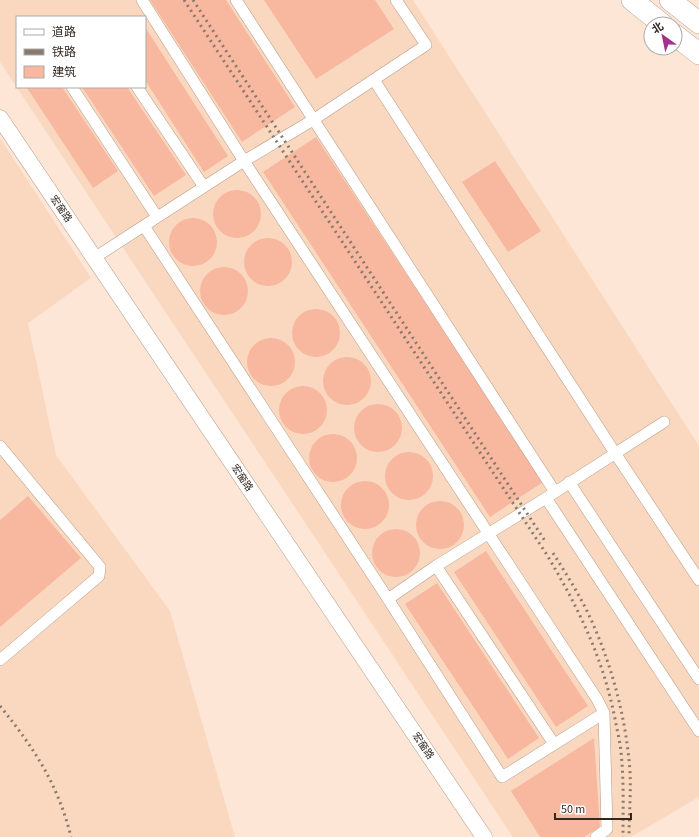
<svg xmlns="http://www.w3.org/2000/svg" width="699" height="837" font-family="'Source Sans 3','Noto Sans SC',sans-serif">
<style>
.built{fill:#fad8bf;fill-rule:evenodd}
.building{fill:#f7b89f}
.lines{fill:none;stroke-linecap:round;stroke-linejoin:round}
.street-casing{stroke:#b69c88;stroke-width:12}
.secondary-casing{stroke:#b69c88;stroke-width:17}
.highway-casing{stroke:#b69c88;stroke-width:22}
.street{stroke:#fff;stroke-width:11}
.secondary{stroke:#fff;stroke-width:16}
.highway{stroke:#fff;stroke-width:21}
.rail{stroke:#897a6e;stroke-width:3;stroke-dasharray:2 4;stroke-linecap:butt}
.labels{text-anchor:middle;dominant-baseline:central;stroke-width:3;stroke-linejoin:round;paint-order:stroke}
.street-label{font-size:10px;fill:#322820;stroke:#fff}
</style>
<rect width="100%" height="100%" fill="#fde6d6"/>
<path class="built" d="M0,0H413L699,446V797L631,837H513L0,62ZM17,17H145V87H17Z
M0,138L91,278L28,323L56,455L170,611L235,837H0Z"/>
<path class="building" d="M150,0H226L295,107L242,142Z
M264,0H375L394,29L316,79Z
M145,27L228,156L204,172L145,80Z
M28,87H62L118,171L93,188L27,88Z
M82,87H127L186,175L154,196Z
M316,137L543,482L490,517L263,172Z
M495,161L541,231L508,252L462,182Z
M213 214a24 24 0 1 1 48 0a24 24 0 1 1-48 0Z
M169 242a24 24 0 1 1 48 0a24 24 0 1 1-48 0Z
M244 262a24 24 0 1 1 48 0a24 24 0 1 1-48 0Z
M200 291a24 24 0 1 1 48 0a24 24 0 1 1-48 0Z
M292 333a24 24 0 1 1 48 0a24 24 0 1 1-48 0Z
M247 362a24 24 0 1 1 48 0a24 24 0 1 1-48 0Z
M323 381a24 24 0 1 1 48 0a24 24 0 1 1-48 0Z
M279 410a24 24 0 1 1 48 0a24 24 0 1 1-48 0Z
M354 428a24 24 0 1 1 48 0a24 24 0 1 1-48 0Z
M309 458a24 24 0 1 1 48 0a24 24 0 1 1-48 0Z
M385 476a24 24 0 1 1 48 0a24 24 0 1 1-48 0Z
M341 505a24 24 0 1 1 48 0a24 24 0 1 1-48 0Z
M28,496L81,558L0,627V520Z
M416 525a24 24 0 1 1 48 0a24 24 0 1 1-48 0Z
M372 553a24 24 0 1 1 48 0a24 24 0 1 1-48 0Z
M486,551L588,706L556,727L454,572Z
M437,583L539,738L508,759L405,604Z
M594,738L600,827L584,837H540L511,791Z"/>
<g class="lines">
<g class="street-casing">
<path id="street" d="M142,0L244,161L597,699L604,713L607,829L596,837
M236,0L555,492
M374,80L615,453L699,580
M72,87L157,217
M137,87L204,187
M144,226L388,599L502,777L604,713
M94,258L244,161L313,120L426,45L396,0
M0,446L100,567L99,576L0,660
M569,482L699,679
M546,498L699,731
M436,566L554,744
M388,599L436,566L546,498L664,422"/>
</g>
<g class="secondary-casing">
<path id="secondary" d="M0,118L484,837"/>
</g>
<g class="highway-casing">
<path id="highway" d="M632,0L662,24
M670,0L699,23
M675,35L699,54"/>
</g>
<use href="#street" class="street"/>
<use href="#secondary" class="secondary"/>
<use href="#highway" class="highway"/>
<path class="rail" d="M184,0L547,555C579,609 603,658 615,719C617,730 620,741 621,752C624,780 623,809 623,837
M193,0L545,541
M553,553C565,572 577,591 587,611C609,657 624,709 629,760C632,785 629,812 629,837
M0,706C34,748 58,784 71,837"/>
</g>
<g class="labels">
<g class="street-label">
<text transform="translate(61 209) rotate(56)">宏奤路</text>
<text transform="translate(242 478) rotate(56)">宏奤路</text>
<text transform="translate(423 746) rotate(56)">宏奤路</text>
</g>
</g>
<rect x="16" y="16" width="130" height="72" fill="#ffffff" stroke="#ada9a6"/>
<rect x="24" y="29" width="20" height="6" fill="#ffffff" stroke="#ada9a6"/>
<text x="52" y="36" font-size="12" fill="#322820">道路</text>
<rect x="24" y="49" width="20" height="6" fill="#897a6e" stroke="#ada9a6"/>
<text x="52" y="56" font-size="12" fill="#322820">铁路</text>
<rect x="24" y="66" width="20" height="12" fill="#f7b89f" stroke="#ada9a6"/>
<text x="52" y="76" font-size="12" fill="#322820">建筑</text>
<g transform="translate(663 36) rotate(327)"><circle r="19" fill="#ffffff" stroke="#ada9a6"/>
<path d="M0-3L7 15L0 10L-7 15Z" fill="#a4318c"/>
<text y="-6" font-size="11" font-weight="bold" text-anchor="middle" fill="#322820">北</text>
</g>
<path d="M555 813v6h76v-6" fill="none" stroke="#322820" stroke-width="2"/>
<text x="561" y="813" font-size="12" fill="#322820" stroke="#ffffff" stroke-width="3" paint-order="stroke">50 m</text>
</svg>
